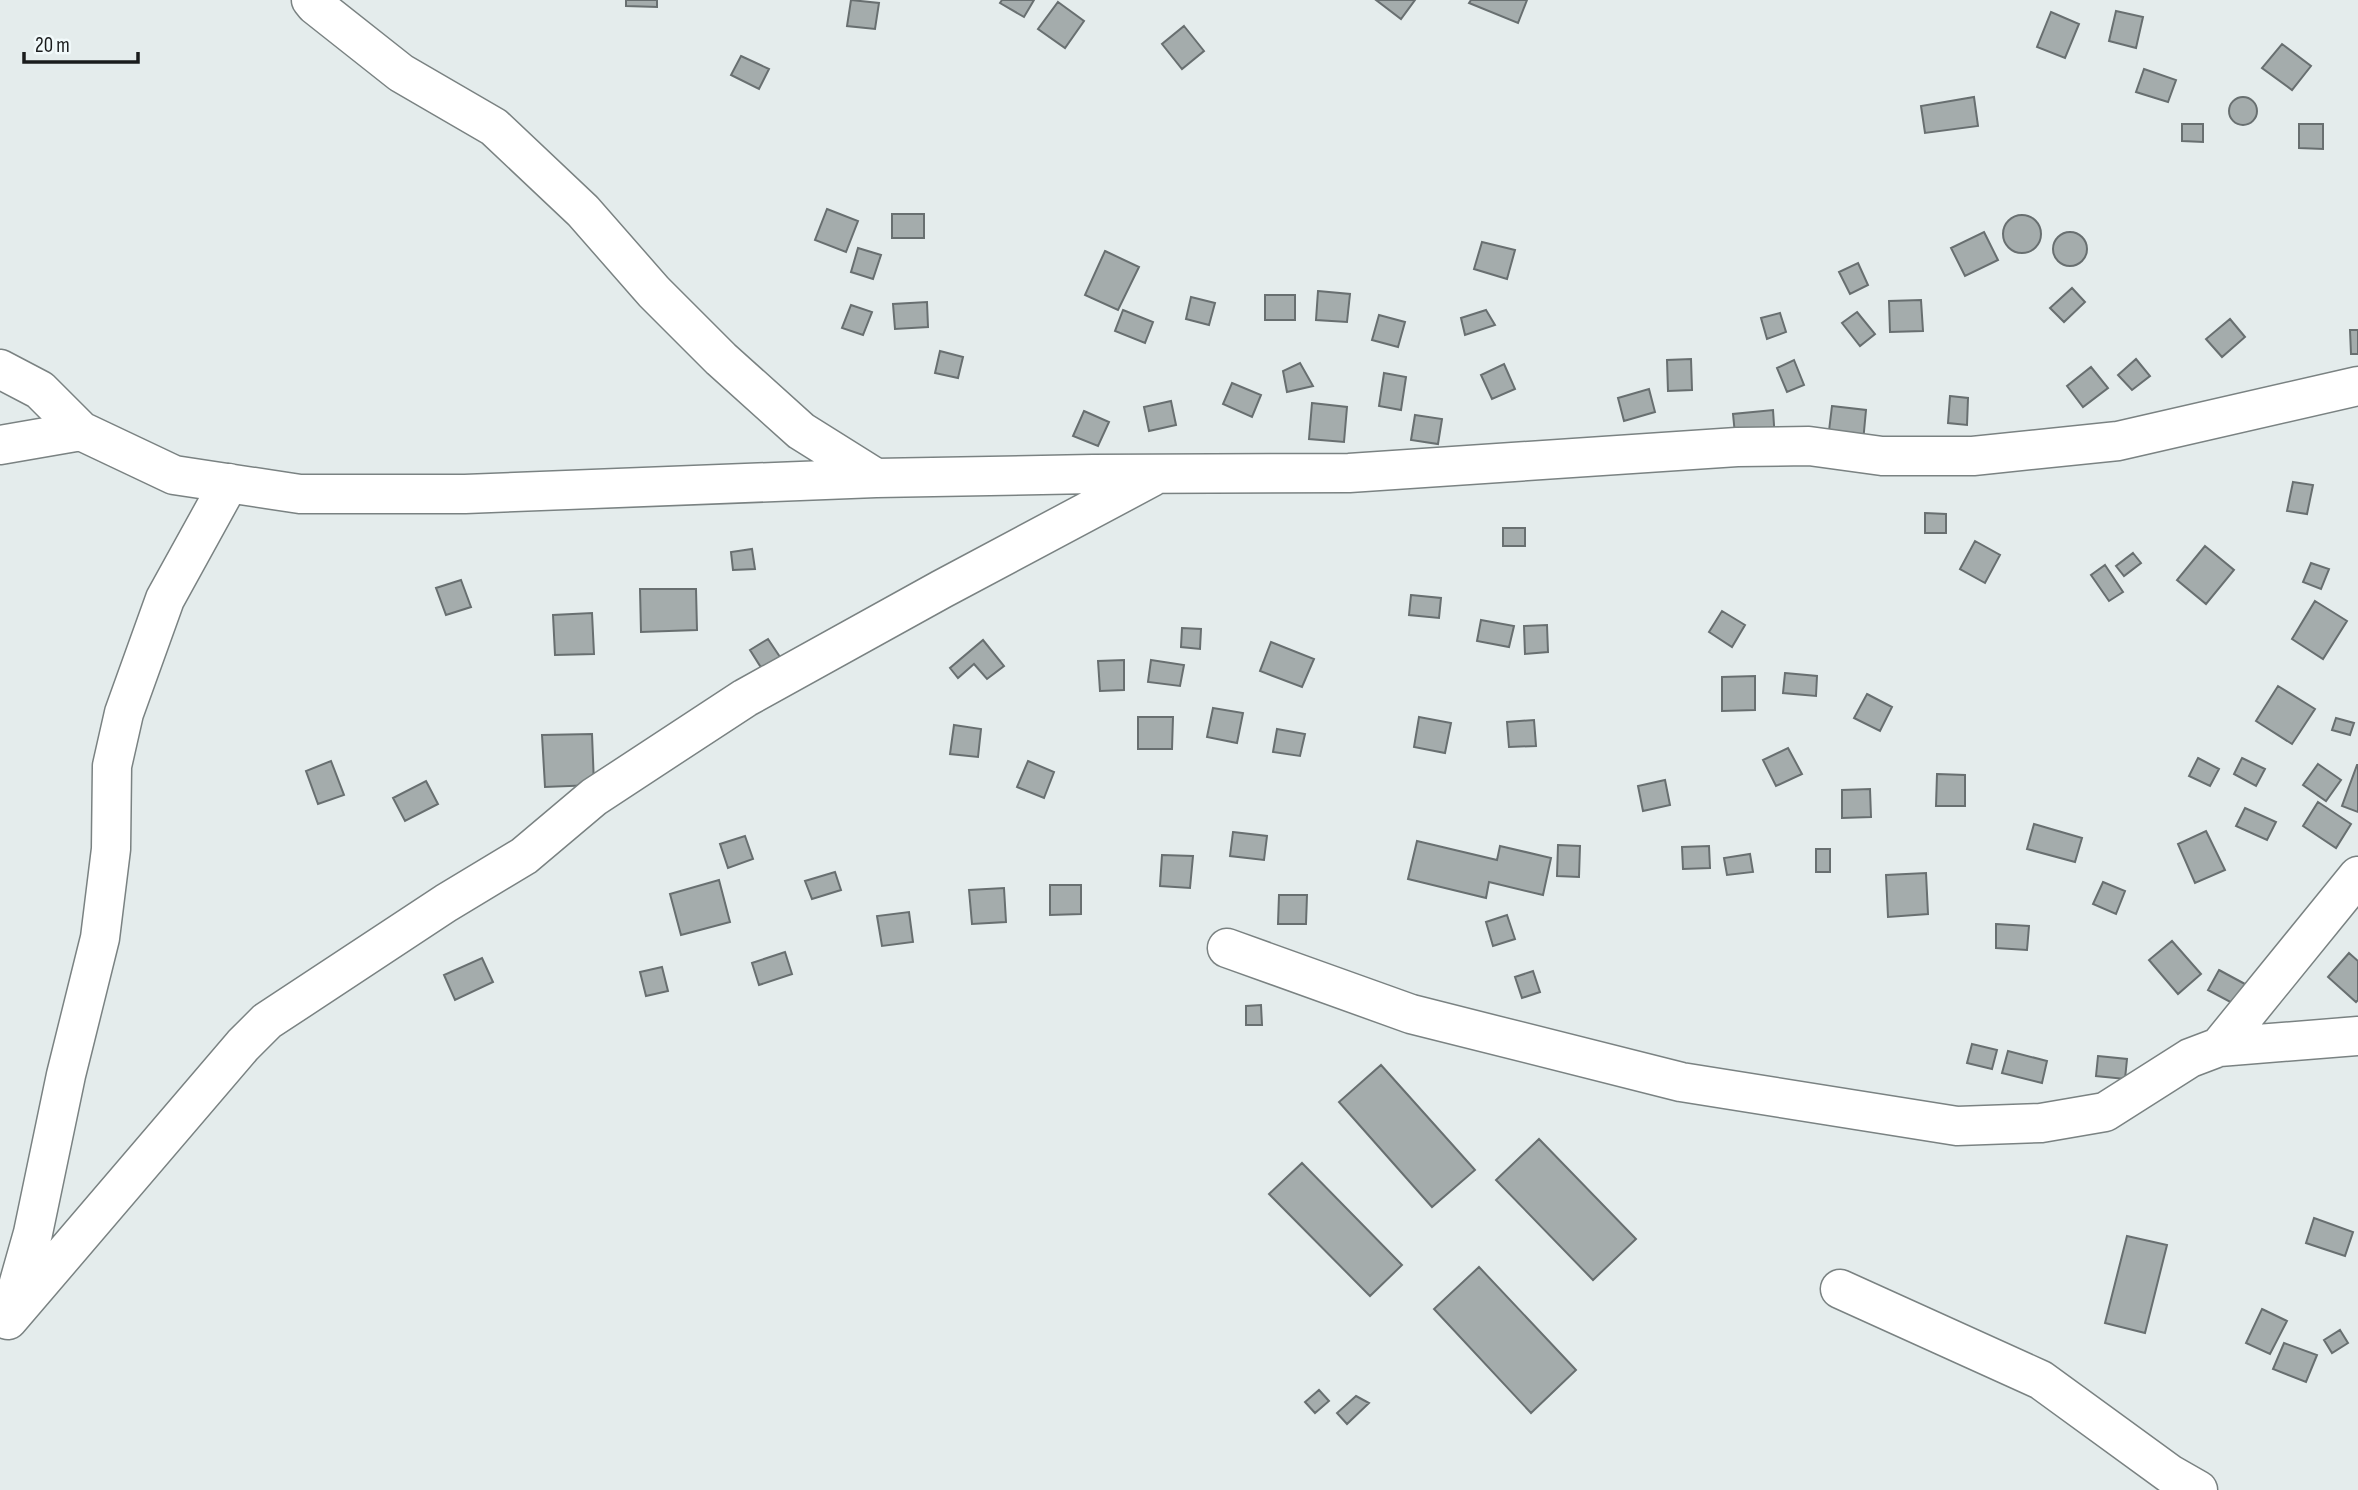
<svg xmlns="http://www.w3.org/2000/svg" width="2358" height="1490" font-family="'Sofia Sans Condensed',sans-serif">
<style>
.building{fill:#a4acac;stroke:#686f70;stroke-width:2}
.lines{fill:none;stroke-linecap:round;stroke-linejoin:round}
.minor-casing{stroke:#7a8282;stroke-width:41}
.minor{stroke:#fff;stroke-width:38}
</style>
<rect width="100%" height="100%" fill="#e4ecec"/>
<path class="building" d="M626,0H657V7L626,6Z
M851,0L879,3L875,29L847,26Z
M1002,0H1034L1024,17L1000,3Z
M1376,0H1415L1401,19Z
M1471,0H1527L1518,23L1469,3Z
M1058,2L1084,21L1065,48L1038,29Z
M2116,11L2143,17L2136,48L2109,41Z
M2051,12L2079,24L2065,58L2037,47Z
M1184,26L1204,51L1182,69L1162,44Z
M2282,44L2311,66L2292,90L2262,68Z
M741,56L769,69L759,89L731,75Z
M2144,69L2176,80L2168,102L2136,92Z
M2229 111a14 14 0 1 1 28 0a14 14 0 1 1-28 0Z
M1974,97L1978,126L1925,133L1921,106Z
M2182,124H2203V142L2182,141Z
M2299,124H2323V149L2299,148Z
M827,209L858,221L846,252L815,240Z
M892,214H924V238H892Z
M2003 234a19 19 0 1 1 38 0a19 19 0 1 1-38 0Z
M1984,232L1998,260L1965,276L1951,248Z
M2053 249a17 17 0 1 1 34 0a17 17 0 1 1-34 0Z
M1482,242L1515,250L1507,279L1474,269Z
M858,248L881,255L873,279L851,272Z
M1105,251L1139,267L1118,310L1085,295Z
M1858,263L1868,285L1850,294L1839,272Z
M2072,288L2085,302L2064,322L2050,308Z
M1318,291L1350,294L1347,322L1316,320Z
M1265,295H1295V320H1265Z
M1191,297L1215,303L1209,325L1186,319Z
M1921,300L1923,331L1890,332L1889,301Z
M927,302L928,327L895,329L893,304Z
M851,305L872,312L863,335L842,328Z
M1123,310L1153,322L1145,343L1115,331Z
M1486,310L1495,325L1465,335L1461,318Z
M1857,312L1875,334L1860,346L1842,323Z
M1780,313L1786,332L1767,339L1761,318Z
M1379,315L1405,322L1398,347L1372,340Z
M2230,319L2245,337L2222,357L2206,339Z
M2350,330H2358V354H2351Z
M940,351L963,357L958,378L935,373Z
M1691,359L1692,390L1668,391L1667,360Z
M2136,359L2150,376L2132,390L2118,375Z
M1794,360L1804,385L1787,392L1777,368Z
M1300,363L1313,386L1287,392L1283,371Z
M1504,364L1515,389L1492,399L1481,375Z
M2091,367L2108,388L2083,407L2067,386Z
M1384,373L1406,377L1401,410L1379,406Z
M1232,383L1261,395L1252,417L1223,404Z
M1649,389L1655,412L1624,421L1618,398Z
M1950,396L1968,398L1967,425L1948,423Z
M1171,401L1176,425L1149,431L1144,407Z
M1312,403L1347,407L1344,442L1309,439Z
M1832,406L1866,410L1863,442L1828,439Z
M1773,410L1775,440L1736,444L1733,414Z
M1084,411L1109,422L1098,446L1073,436Z
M1415,415L1442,419L1438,444L1411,440Z
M2293,482L2313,485L2307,514L2287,511Z
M1925,513L1946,514V533H1925Z
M1503,528H1525V546H1503Z
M1975,541L2000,555L1985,583L1960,569Z
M2205,546L2234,570L2206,604L2177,580Z
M752,549L755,569L733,570L731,552Z
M2133,553L2141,563L2124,576L2116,566Z
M2311,563L2329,569L2321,589L2303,582Z
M2105,565L2123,592L2109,601L2091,575Z
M461,580L471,607L446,615L436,588Z
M640,589H696L697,630L641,632Z
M1411,595L1441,598L1439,618L1409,615Z
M2315,601L2347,621L2323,659L2292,639Z
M1722,611L1745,625L1732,647L1709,632Z
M592,613L594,654L555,655L553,615Z
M1481,620L1514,626L1509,647L1477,641Z
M1547,625L1548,652L1525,654L1524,626Z
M1182,628L1201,629L1200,649L1181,647Z
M768,639L780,657L762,669L750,650Z
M983,640L1004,666L987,679L974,664L958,678L950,668Z
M1271,642L1314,659L1302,687L1260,671Z
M1124,660V690L1100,691L1098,661Z
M1151,660L1184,665L1180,686L1148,682Z
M1785,673L1817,676L1816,696L1783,693Z
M1755,676V710L1722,711V677Z
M2278,686L2315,709L2292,744L2256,721Z
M1867,694L1892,707L1880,731L1854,718Z
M1213,708L1243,713L1237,743L1207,737Z
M1138,717H1173L1172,749H1138Z
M1419,717L1451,723L1445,753L1414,747Z
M2336,718L2354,723L2350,735L2332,730Z
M1534,720L1536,746L1509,747L1507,722Z
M954,725L981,729L978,757L950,754Z
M1277,729L1305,734L1300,756L1273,752Z
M592,734L594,785L545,787L542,735Z
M1788,748L1802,774L1776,786L1763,760Z
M2198,758L2219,769L2210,786L2189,776Z
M2242,758L2265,769L2256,786L2234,774Z
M331,761L344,795L318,804L306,771Z
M1028,761L1054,772L1044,798L1017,787Z
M2318,764L2341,780L2326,801L2303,785Z
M2357,765H2358V812L2342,806Z
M1937,774L1965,775V806H1936Z
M1665,780L1670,805L1643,811L1638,786Z
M426,781L438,804L405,821L393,798Z
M1870,789L1871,817L1842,818V790Z
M2318,802L2351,824L2336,848L2303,826Z
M2245,808L2276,822L2267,840L2236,826Z
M2034,824L2082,838L2075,862L2027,849Z
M2206,831L2225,870L2195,883L2178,844Z
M1233,832L1267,836L1264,860L1230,856Z
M745,836L753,859L728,868L720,844Z
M1417,841L1497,860L1500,846L1551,858L1543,895L1489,882L1486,898L1408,879Z
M1558,845L1580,846L1579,877L1557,876Z
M1709,846L1710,868L1683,869L1682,847Z
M1816,849H1830V872H1816Z
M1750,854L1753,872L1727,875L1724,858Z
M1162,855L1193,856L1190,888L1160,886Z
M835,872L841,890L812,899L805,881Z
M1926,873L1928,914L1888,917L1886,875Z
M719,880L730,922L681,935L670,894Z
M2103,882L2125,891L2116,914L2093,904Z
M1050,885H1081V914L1050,915Z
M1004,888L1006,922L972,924L969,890Z
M1279,895H1307L1306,924H1278Z
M909,912L913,942L882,946L877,916Z
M1507,915L1515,939L1493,946L1486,922Z
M1996,924L2029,926L2027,950L1996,948Z
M2172,941L2201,974L2178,994L2149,960Z
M785,952L792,974L759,985L752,963Z
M2349,953L2358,961V1000L2356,1002L2328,977Z
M482,958L493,982L455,1000L444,975Z
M662,967L668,991L646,996L640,972Z
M2219,970L2245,984L2234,1004L2208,990Z
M1533,971L1540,992L1522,998L1515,977Z
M1261,1005L1262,1025H1246V1006Z
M1972,1044L1997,1050L1992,1069L1967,1063Z
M2008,1051L2047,1061L2042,1083L2002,1073Z
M2098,1056L2127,1059L2125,1079L2096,1076Z
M1381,1065L1475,1170L1432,1207L1339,1102Z
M1539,1139L1636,1239L1593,1280L1496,1180Z
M1302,1163L1402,1265L1370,1296L1269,1194Z
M2314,1218L2353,1232L2345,1256L2306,1243Z
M2127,1236L2167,1245L2145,1333L2105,1323Z
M1479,1267L1576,1370L1531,1413L1434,1309Z
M2262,1309L2287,1321L2270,1354L2246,1343Z
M2340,1330L2348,1343L2332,1353L2324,1340Z
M2284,1343L2317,1355L2306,1382L2273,1369Z
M1319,1390L1329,1401L1315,1413L1305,1402Z
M1356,1396L1369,1403L1347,1424L1337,1413Z"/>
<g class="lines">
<g class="minor-casing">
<path id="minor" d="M311,0L315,5L401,73L494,127L583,211L654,292L721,359L801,431L876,478
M0,369L40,390L81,431
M0,445L81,431L174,475L300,494H465L876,478L1093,474L1349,473L1737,447L1809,446L1882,456H1973L2118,441L2358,386
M1227,948L1411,1014L1681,1082L1957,1126L2041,1123L2105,1112L2190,1058L2219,1047L2358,1036
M2219,1047L2358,876
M1840,1289L2041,1380L2170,1474L2198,1490
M12,1307L33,1233L66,1075L100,938L111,849L112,766L124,713L165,599L229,483
M8,1320L243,1045L267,1021L446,903L524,856L594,797L745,698L942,589L1152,477"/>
</g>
<use href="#minor" class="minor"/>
</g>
<path d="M24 52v10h114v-10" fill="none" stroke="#1a1c1d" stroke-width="3.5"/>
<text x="35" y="52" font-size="21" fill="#1a1c1d" stroke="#f1f9fa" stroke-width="5" paint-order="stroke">20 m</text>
</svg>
